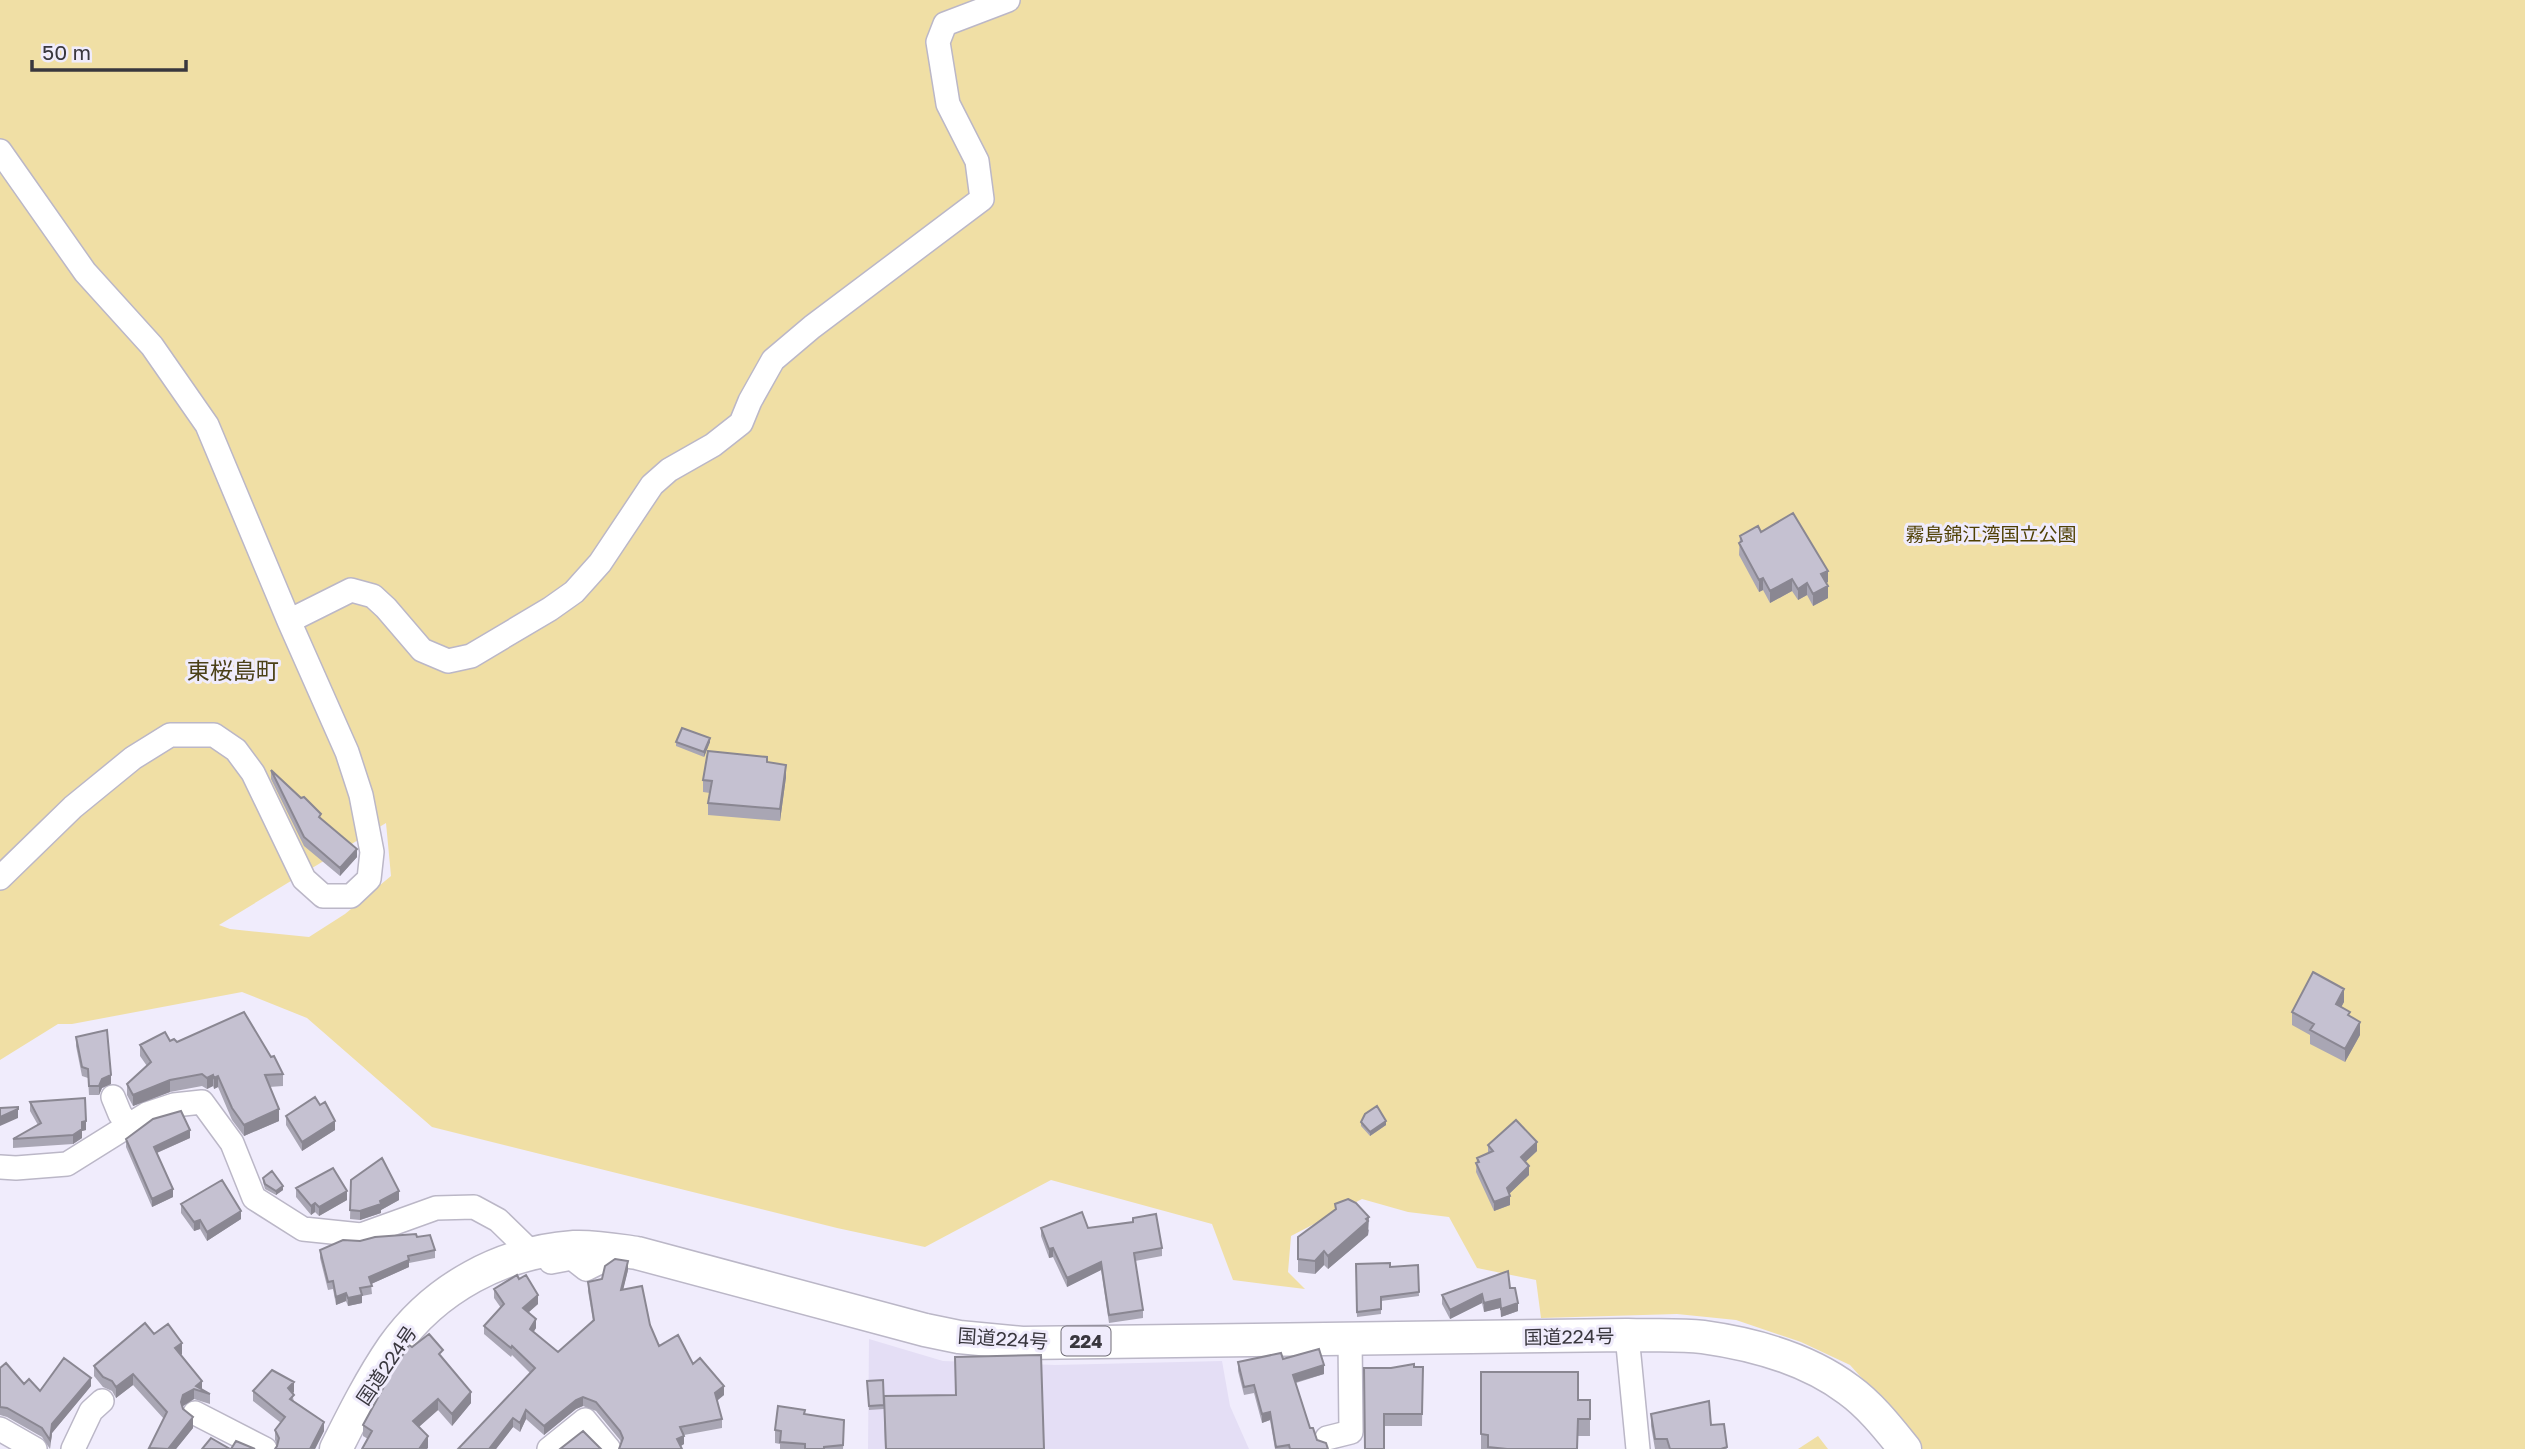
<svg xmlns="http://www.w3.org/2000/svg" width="2525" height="1449" font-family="'Golos Text','Noto Sans JP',sans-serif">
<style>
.built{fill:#e4def5}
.green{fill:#f0dfa5;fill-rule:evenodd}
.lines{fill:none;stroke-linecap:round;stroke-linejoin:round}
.minor-casing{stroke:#bbb7c7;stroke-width:26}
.highway-casing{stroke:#bbb7c7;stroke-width:35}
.minor{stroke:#fff;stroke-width:23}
.highway{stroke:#fff;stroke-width:32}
.wall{fill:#a9a6b4}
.shaded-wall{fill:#8a8792}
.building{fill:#c5c1d1;stroke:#8a8792;stroke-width:2}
.labels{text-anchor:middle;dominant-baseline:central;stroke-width:6;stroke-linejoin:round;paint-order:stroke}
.shield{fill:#f0ecfc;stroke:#706d77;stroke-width:2}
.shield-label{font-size:18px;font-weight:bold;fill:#39373e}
.park-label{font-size:19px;fill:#4f4004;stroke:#f0ecfc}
.street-label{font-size:19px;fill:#39373e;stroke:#f0ecfc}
.quarter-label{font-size:23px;fill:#4b4017;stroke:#f0ecfc}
</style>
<rect width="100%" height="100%" fill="#f0ecfc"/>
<path class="built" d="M869,1339L943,1361L1055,1365L1222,1361L1230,1406L1249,1449H868Z"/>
<path class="green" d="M0,0H2525V1449H1896L1877,1395L1850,1365L1801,1342L1736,1320L1677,1314L1541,1318L1536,1280L1477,1268L1449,1217L1408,1212L1362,1199L1291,1236L1288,1272L1305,1289L1233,1280L1212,1224L1051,1180L925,1247L837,1228L432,1127L307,1018L242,992L72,1024H58L0,1060ZM386,823L391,876L345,914L309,937L230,929L219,925Z
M1818,1436L1828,1449H1798Z"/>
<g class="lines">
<g class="minor-casing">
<path id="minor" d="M0,151L85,272L152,346L207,425L289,621L347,752L361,795L372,852L369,879L351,896H323L304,879L253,773L236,750L214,735H170L133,758L73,807L0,878
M289,621L351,590L373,596L386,608L422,650L448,661L471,656L550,609L574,592L600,563L652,485L669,470L713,445L741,423L750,401L773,360L812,327L982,199L977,161L948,104L938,42L945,24L1008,0
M113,1097L120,1114L129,1126
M0,1167L16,1168L67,1164L147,1114L174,1105L202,1102L232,1143L254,1198L303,1229L361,1235L436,1208L474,1207L498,1220L532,1253
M551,1262L572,1258L586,1269L604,1260
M1627,1335L1638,1449
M195,1413L265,1449
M0,1429L35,1449
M1327,1438L1351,1432L1350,1338
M73,1449L91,1411L102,1401
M549,1449L585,1420L609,1449"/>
</g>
<g class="highway-casing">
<path id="highway" d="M336,1449C353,1415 371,1379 393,1347C435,1288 502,1252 574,1247C595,1246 616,1250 637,1253L925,1330L959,1337L1022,1343L1627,1335C1651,1336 1678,1334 1703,1337C1753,1344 1808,1359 1849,1390C1871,1406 1888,1428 1905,1449"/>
</g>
<use href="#minor" class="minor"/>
<use href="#highway" class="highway"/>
</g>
<path class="wall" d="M1761,532L1828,582L1826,583L1828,598L1813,606L1807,595L1798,600L1792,591L1770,603L1763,590L1759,592L1739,555L1740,536Z
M676,742H710L704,757L676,746Z
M767,762L786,777L780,821L708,815V803L710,793L703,792V780Z
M271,770L321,819L357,857L340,876L304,846L271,779Z
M2344,1002L2341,1007L2350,1016L2360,1035L2345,1062L2310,1044V1035L2292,1025V1012Z
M76,1037L111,1084L102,1088L99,1095H89L88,1078L82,1076L76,1046Z
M170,1041L271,1057L283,1074V1086L269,1087L279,1121L244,1136L232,1120L218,1087L214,1089L213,1086L207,1089L202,1086L170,1092L133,1106L127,1095V1084L147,1066L140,1056V1045Z
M30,1102L86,1130L82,1131V1138L73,1144L13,1148V1139L38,1125L30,1111Z
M286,1116L335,1130L302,1151L286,1125Z
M1361,1122L1386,1125L1370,1136L1361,1126Z
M190,1138L157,1153L173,1197L152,1207L126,1147V1139Z
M1488,1145L1537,1151L1525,1162L1529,1175L1509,1194L1510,1205L1494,1211L1476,1172L1477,1158L1488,1154Z
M263,1178L283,1190L276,1195L265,1189L263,1182Z
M351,1180L399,1200L381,1210V1213L360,1220L350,1219Z
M296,1188L347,1200L319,1216L315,1212L311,1215L296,1197Z
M181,1204L241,1219L207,1241L200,1229L194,1231L181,1213Z
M1335,1204L1369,1230L1368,1235L1328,1269L1324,1265L1315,1274L1298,1272V1237L1335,1210Z
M1133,1218L1162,1248V1256L1135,1261L1143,1310V1318L1109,1323L1101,1270L1067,1287L1053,1257L1049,1258L1041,1236V1228H1088L1133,1222Z
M417,1237L435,1250V1258L409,1263V1267L371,1284L372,1294L362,1296V1303L348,1306L346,1301L336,1305L333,1289L328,1290L320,1258V1250L360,1241Z
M1356,1264L1390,1267L1418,1265L1419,1296L1381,1301V1314L1357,1317Z
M628,1270L623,1289L650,1325L659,1346L693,1364L724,1395L717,1401L722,1419V1428L684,1435V1444L681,1446L621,1443L620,1440L596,1411L583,1406L576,1409L544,1435L526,1419L520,1432L513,1427L496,1449H458L530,1373L512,1355L511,1357L484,1334V1326L501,1308L494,1298V1289L519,1279L538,1304L528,1313L536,1328L533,1332L558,1352L593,1321L588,1291V1282L602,1279Z
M1510,1288L1518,1311L1501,1317L1500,1308L1484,1312L1482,1303L1450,1319L1442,1304V1295Z
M154,1334L182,1354L181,1355L202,1390L210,1394V1404L194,1399L183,1406V1408L193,1428L176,1449H149L164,1419L133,1385L116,1398L112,1391L103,1387L94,1376V1366Z
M412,1347L443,1359L471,1403L452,1426L438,1410L419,1427L428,1448L368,1439L363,1436V1425Z
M1283,1359L1324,1374L1296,1383L1310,1428L1317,1440L1328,1449H1275L1270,1420L1262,1423L1254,1393L1244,1395L1238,1371V1362Z
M1423,1367L1422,1426H1384L1364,1368Z
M0,1368L24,1384L40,1391L91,1386L52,1433L50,1449L42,1437L7,1417L0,1415Z
M1481,1372L1578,1400H1590V1436H1578V1449H1481Z
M867,1381L884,1396L1044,1449H885L884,1409L869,1410Z
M253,1391L294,1392L292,1393L294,1402L324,1431L315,1449H275L277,1445L275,1440V1430L281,1423L253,1401Z
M805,1414L844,1433L843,1449H780V1444L775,1443V1430Z
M1651,1414L1711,1425L1727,1449H1655L1651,1426Z"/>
<path class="shaded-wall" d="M1828,571V582L1821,586V574Z
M1763,578V590L1759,592V580Z
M1792,579V591L1770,603V591Z
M1807,583V595L1798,600V589Z
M1828,586V598L1813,606V594Z
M710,738V742L704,757V752Z
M786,765V777L780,821V809Z
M357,849V857L340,876V868Z
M2344,989V1002L2336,1017V1004Z
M2360,1022V1035L2345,1062V1049Z
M111,1075V1084L102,1088L99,1095V1086L102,1079Z
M213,1075V1086L207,1089V1078Z
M218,1076V1087L214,1089V1078Z
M170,1080V1092L133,1106V1095Z
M18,1109V1118L0,1126V1117Z
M279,1109V1121L244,1136V1125Z
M86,1121V1130L82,1131V1138L73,1144V1135L82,1122Z
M335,1121V1130L302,1151V1142Z
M1386,1121V1125L1370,1136V1132Z
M190,1130V1138L154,1154V1147Z
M1537,1142V1151L1521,1166V1157Z
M1529,1166V1175L1507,1196V1188Z
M283,1186V1190L276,1195V1191Z
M173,1189V1197L152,1207V1199Z
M347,1191V1200L319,1216V1207Z
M399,1191V1200L381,1210V1213L360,1220V1211Z
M1510,1196V1205L1494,1211V1202Z
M315,1203V1212L311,1215V1206Z
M241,1211V1219L207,1241V1232Z
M1369,1217L1368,1235L1328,1269V1256Z
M200,1220V1229L194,1231V1222Z
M1053,1248V1257L1049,1258V1249Z
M1324,1251V1265L1315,1274V1261Z
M409,1260V1267L369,1285V1277Z
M628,1261V1270L621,1299V1290Z
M1101,1262V1270L1067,1287V1278Z
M346,1293V1301L336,1305V1297Z
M1482,1294V1303L1450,1319V1310Z
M362,1295V1303L348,1306V1298Z
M538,1295V1304L523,1317V1308Z
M1500,1299V1308L1484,1312V1303Z
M1518,1303V1311L1501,1317V1309Z
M536,1319V1328L530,1338V1329Z
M182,1343V1354L175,1359V1348Z
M1324,1365V1374L1293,1383V1375Z
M133,1374V1385L116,1398V1387Z
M91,1378V1386L52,1433L50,1449L52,1424Z
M202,1381V1391L196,1386Z
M294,1382V1392L288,1398V1388Z
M724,1386V1395L715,1402V1393Z
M194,1389V1399L183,1406L181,1413V1402L183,1395Z
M471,1392V1403L452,1426V1414Z
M583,1397V1406L576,1409L544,1435V1426L576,1400Z
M438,1399V1410L413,1432V1421Z
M526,1410V1419L520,1432V1423Z
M1270,1412V1420L1262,1423V1414Z
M193,1417V1428L176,1449H168Z
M513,1418V1427L496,1449H489Z
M324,1422V1431L315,1449H310Z
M428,1436V1448L427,1449H419Z
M684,1436V1444L677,1448V1439Z"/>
<path class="building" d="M1793,513L1828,571L1821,574L1828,586L1813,594L1807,583L1798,589L1792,579L1770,591L1763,578L1759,580L1739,543L1742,541L1740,536L1758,526L1761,532Z
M682,728L710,738L704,752L676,742Z
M708,751L767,757V762L786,765L780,809L708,803L712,781L703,780Z
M271,770L301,798L304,797L321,814L319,817L357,849L340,868L304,837Z
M2313,972L2344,989L2336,1004L2350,1012L2348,1015L2360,1022L2345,1049L2310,1030L2314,1024L2292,1012Z
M244,1012L271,1057L274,1056L283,1074L265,1075L279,1109L244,1125L232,1108L218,1076L214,1078L213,1075L207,1078L202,1074L170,1080L133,1095L127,1084L151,1062L140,1045L165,1032L170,1041L174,1039L177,1042Z
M107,1030L111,1075L102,1079L99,1086H89L88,1069L82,1067L76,1037Z
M315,1097L320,1105L325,1102L335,1121L302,1142L286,1116Z
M85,1098L86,1121L82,1122V1129L73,1135L13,1139L41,1123L30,1102Z
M1377,1106L1386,1121L1370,1132L1361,1122L1365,1114Z
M18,1107V1109L0,1117V1108Z
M181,1111L190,1130L154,1147L173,1189L152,1199L126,1139L153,1119Z
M1516,1120L1537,1142L1521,1157L1529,1166L1507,1188L1510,1196L1494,1202L1476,1163L1479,1162L1477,1158L1493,1151L1488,1145Z
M382,1158L399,1191L380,1201L381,1204L360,1211L350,1210L351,1180Z
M333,1168L347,1191L319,1207L315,1203L311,1206L296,1188Z
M272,1171L283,1186L276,1191L265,1184L263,1178Z
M222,1180L241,1211L207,1232L200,1220L194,1222L181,1204Z
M1348,1199L1356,1203L1369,1217L1366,1219L1368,1221L1328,1256L1324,1251L1315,1261L1298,1259V1237L1336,1209L1335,1204Z
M1082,1212L1088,1228L1133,1222V1218L1156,1214L1162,1248L1134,1253L1143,1310L1109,1315L1101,1262L1067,1278L1053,1248L1049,1249L1041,1228Z
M416,1234L417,1237L430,1235L435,1250L408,1256L409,1260L369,1277L372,1286L360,1288L362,1295L348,1298L346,1293L336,1297L333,1281L328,1282L320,1250L343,1240L360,1241L375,1237Z
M615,1259L628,1261L621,1290L642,1286L650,1325L659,1346L678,1335L693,1364L700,1358L724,1386L715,1393L722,1419L680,1427L684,1436L677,1439L682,1449H619L623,1438L620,1431L596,1402L583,1397L576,1400L544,1426L526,1410L520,1423L513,1418L489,1449H458L535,1368L512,1346L511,1348L484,1326L504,1304L494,1289L517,1275L519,1279L526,1275L538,1295L523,1308L536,1319L530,1329L558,1352L594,1320L588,1282L602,1279L605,1266Z
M1390,1263V1267L1418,1265L1419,1292L1381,1297V1309L1357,1312L1356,1264Z
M1508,1271L1510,1288H1515L1518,1303L1501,1309L1500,1299L1484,1303L1482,1294L1450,1310L1442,1295Z
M145,1323L154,1334L168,1324L182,1343L175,1348L202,1381L196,1386L210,1394L194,1389L183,1395L181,1402L183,1409L193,1417L168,1449L149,1448L167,1412L133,1374L116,1387L112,1381L103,1377L94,1366Z
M429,1334L443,1350L439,1354L471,1392L452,1414L438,1399L413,1421L428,1436L419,1449H362L372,1431L363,1425L393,1370L409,1345L412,1347Z
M1319,1349L1324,1365L1293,1375L1310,1428H1313L1317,1440L1326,1443L1328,1449H1290L1289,1445L1276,1447L1270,1412L1262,1414L1254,1385L1244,1387L1238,1362L1281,1353L1283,1359Z
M1041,1355L1044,1449H886L884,1396L956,1395L955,1357Z
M64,1358L91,1378L52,1424L50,1440L42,1428L7,1408L0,1407V1368L6,1363L24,1384L29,1379L40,1391Z
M1414,1364V1367H1423L1422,1414H1384V1449H1365L1364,1368H1391Z
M272,1370L294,1382L288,1388L294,1395L290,1399L324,1422L310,1449H275L277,1446L279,1438L275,1430L285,1417L253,1391Z
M1481,1372H1578V1400H1590V1419H1578L1577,1449H1507L1488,1447V1435L1481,1434Z
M883,1380L884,1405L869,1406L867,1381Z
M1709,1401L1711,1425L1724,1424L1727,1447L1721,1449H1670L1667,1439H1655L1651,1414Z
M778,1406L805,1410L804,1414L844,1420L843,1445L824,1447V1449H805V1444L780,1442L781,1431L775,1430Z
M583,1431L601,1449H560Z
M211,1438L230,1449H202Z
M236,1441L255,1449H231Z"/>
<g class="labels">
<rect class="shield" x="1061.5" y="1326.5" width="49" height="29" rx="5"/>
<g class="shield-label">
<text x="1086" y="1341">224</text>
</g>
<g class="park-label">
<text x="1991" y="533">霧島錦江湾国立公園</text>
</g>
<g class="street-label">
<text transform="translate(1569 1336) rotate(-1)">国道224号</text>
<text transform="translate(1003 1338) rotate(4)">国道224号</text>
<text transform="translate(386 1365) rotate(-56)">国道224号</text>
</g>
<g class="quarter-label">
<text x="233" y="670">東桜島町</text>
</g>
</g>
<path d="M32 60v10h154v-10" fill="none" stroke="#39373e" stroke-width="3.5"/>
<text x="42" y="60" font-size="21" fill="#39373e" stroke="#f0ecfc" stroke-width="5" paint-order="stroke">50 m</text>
</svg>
